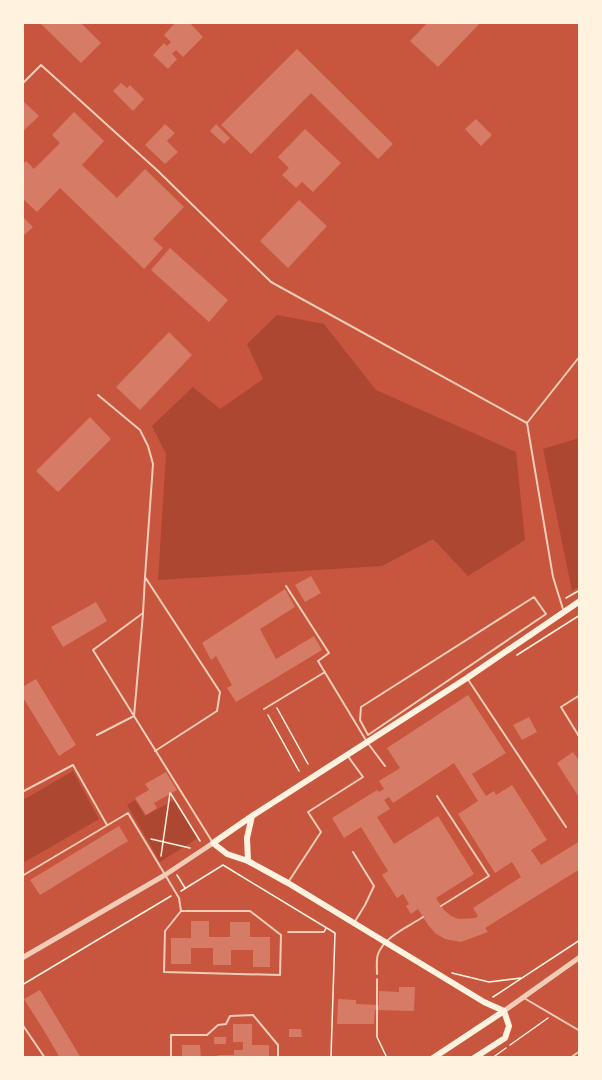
<svg xmlns="http://www.w3.org/2000/svg" width="602" height="1080" font-family="Raleway,sans-serif">
<style>
.green{fill:#ae4732}
.building{fill:#d67c66;fill-rule:evenodd}
.lines{fill:none;stroke-linecap:round;stroke-linejoin:round}
.path{stroke:#fff3e0;stroke-width:1.5}
.service{stroke:#f1ccb7;stroke-width:2}
.tertiary{stroke:#f1ccb7;stroke-width:5}
.secondary{stroke:#fff3e0;stroke-width:6}
</style>
<rect width="100%" height="100%" fill="#c8553d"/>
<path class="green" d="M277,315L324,324L376,390L516,452L525,540L468,576L433,539L382,566L158,580L166,454L152,426L193,387L220,409L263,379L247,344Z
M579,438V586L572,591L543,449Z
M73,771L99,819L23,863V800Z
M135,800L145,816L174,800L198,838L160,862L127,805Z"/>
<path class="building" d="M39,22H80L101,43L81,63Z
M176,22H189L203,37L183,57L176,50L172,54L177,59L168,69L153,55L164,43L167,46L171,42L164,35Z
M428,22H481L438,67L410,41Z
M297,49L393,144L378,159L311,93L251,154L221,125Z
M121,83L127,88L130,85L144,99L133,111L113,91Z
M24,102L39,116L22,132V104Z
M74,112L104,141L82,165L117,198L145,169L184,207L153,239L163,248L144,269L60,188L37,212L22,198V165L26,161L34,169L60,143L52,135Z
M476,119L492,135L481,146L465,129Z
M165,124L175,133L167,141L178,152L165,164L145,145Z
M216,124L230,138L224,144L210,131Z
M305,129L341,163L313,192L302,182L296,188L282,175L289,168L278,157Z
M299,200L327,226L288,268L260,241Z
M22,216L33,227L22,237Z
M170,248L228,300L209,322L151,270Z
M169,332L192,355L140,410L116,387Z
M90,417L111,439L58,492L36,471Z
M311,576L321,593L305,602L295,585Z
M285,589L295,607L260,629L276,659L314,636L322,650L236,702L227,688L232,685L216,656L211,660L202,643Z
M96,602L107,621L63,647L51,627Z
M36,679L76,745L59,756L22,696V687Z
M468,695L506,753L472,774L486,796L494,791L496,795L512,785L547,840L531,850L541,865L580,841V869L485,928L488,932L461,942L445,939L435,933L428,925L418,909L411,914L406,906L409,904L403,894L397,898L382,875L388,871L361,827L344,838L332,818L377,790L379,792L384,789L379,781L400,768L387,748ZM454,763L478,801L458,814L495,873L512,862L521,877L473,908L478,916L475,918L459,919L451,916L443,909L436,898L474,874L438,816L394,844L377,817L390,809L384,800L389,797L393,803Z
M529,717L537,732L522,740L513,725Z
M573,752L580,762V799L557,763Z
M166,772L177,790L154,803L157,808L146,815L135,798L149,790L145,784Z
M119,826L128,841L40,895L30,880Z
M191,921H209V937H230V922H250V937H270V967H253V950H231V965H213V948H191V964H171V938H191Z
M399,987H415L414,1011L375,1010L374,1024H337L338,999L356,1000V1004L379,1005V991L399,992Z
M40,990L81,1058H60L43,1029L24,999Z
M233,1024H252V1045H269V1058H218V1055H234V1050H243V1042H233Z
M289,1029H301L302,1037H289Z
M214,1037H226V1044H214Z
M182,1045H200L201,1058H182Z"/>
<g class="lines">
<path class="path" d="M566,598L580,590
M517,655L580,615
M277,708L308,764
M268,715L299,771
M171,794L200,841
M151,839L190,848
M161,856L170,793
M177,875L185,888
M181,891L223,865L335,933L331,1056L332,1058
M288,932H324L326,928
M452,973L489,982L521,978
M377,979V1037L387,1058
M22,985L171,896
M493,997L580,940
M510,1045L548,1018
M492,1058L506,1048"/>
<path class="service" d="M22,84L41,65L158,171L271,282L527,423
M98,395L140,430L148,446L153,464L145,577L143,613L93,650L213,843
M145,577L220,692L217,711L155,751
M286,586L329,653L318,661L367,742L385,766
M534,597L546,614L368,735L360,720L361,707Z
M563,609L553,577L527,423L580,356
M467,678L566,827
M580,695L561,707L580,738
M264,709L325,672
M97,735L134,716L143,614
M22,792L73,765L107,825
M437,796L489,876L441,906
M353,852L374,886L365,905L354,923
M22,876L128,813L179,898L181,911
M289,881L321,832L308,812L363,777L347,755
M181,911H250L281,935L280,975L164,972L165,931Z
M377,974C377,967 376,960 378,954C385,936 408,927 423,917
M524,998L580,1031
M22,1024L45,1058
M171,1058V1035H207L218,1025L226,1024L230,1016L253,1015L278,1045V1058
M570,1058L580,1051"/>
<path class="tertiary" d="M22,958L165,875L213,843
M504,1011L580,957"/>
<path class="secondary" d="M248,861L247,838L252,816
M504,1011L484,1002L288,883L248,861L227,854L213,843L252,816L467,678L580,601
M433,1058L504,1011
M474,1058L505,1038L509,1026L504,1011"/>
</g>
<rect width="602" height="1080" fill="none" stroke="#fff3e0" stroke-width="48"/>
</svg>
